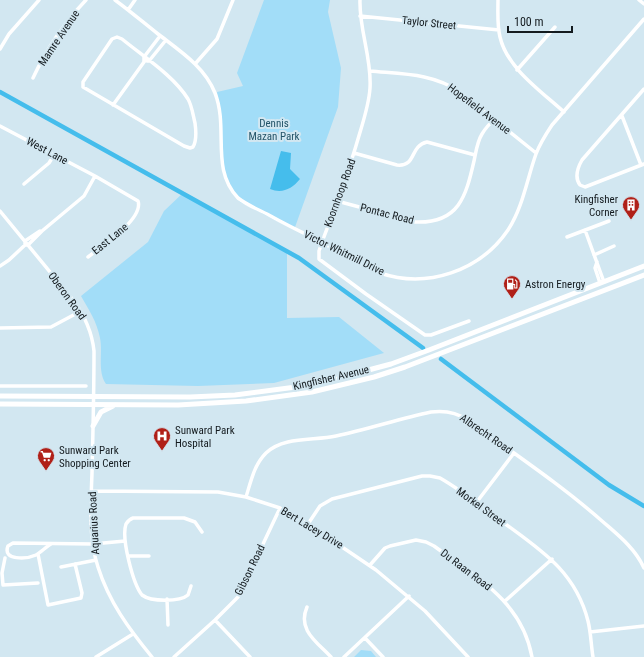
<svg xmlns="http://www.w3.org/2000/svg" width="644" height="657" font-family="'Roboto Condensed',sans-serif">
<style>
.green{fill:#a2ddf8}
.water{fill:#45bdec}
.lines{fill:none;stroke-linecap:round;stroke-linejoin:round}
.canal{stroke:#45bdec;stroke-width:4.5}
.street{stroke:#fff;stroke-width:3.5}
.secondary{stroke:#fff;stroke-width:5}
.labels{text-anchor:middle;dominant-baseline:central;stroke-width:4;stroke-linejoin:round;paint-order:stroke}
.street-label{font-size:11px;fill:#141b1f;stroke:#d2e7f1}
.park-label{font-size:11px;fill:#245468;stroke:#d2e7f1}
.poi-label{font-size:11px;fill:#141b1f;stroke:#d2e7f1;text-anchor:start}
</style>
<rect width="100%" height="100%" fill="#d2e7f1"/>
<path class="green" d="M264,0H330L328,12L341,68L338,107L294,230L240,202L229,187L223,168L220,110L217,92L243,86L237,73Z
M184,192L287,250V318L339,317L384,353L274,383L198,386L106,384C97,371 103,353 100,338C97,322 89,310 81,296L148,242L164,211Z
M361,650L371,651L376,657H354Z"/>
<path class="water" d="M281,151L291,153L290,169L300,179C292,189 282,194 270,189Z"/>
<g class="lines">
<path class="canal" d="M0,92L299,258L423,348
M441,359L609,485L644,506"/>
<path class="street" d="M115,0C130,11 144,23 158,34C180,51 205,67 215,93C229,129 210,169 238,198C247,205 257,209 267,214C283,223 299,231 316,239C337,250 357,265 380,273C427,289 480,271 508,230C523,207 527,179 536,154C540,143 546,134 552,125L644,19
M360,0C359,30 372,58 370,88C369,105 363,122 358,139C348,174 335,208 322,242L319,251V259L366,294L425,335H431L469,321
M498,0C498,12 497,25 500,37C507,68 541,91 564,112
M639,0L644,4
M128,10L135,0
M360,16L499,30
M117,37L122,39C144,57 174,76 188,99C192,106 193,115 195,123C196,130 197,140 193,147L190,148L184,146L83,87V82L112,39Z
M0,49L9,34L39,0
M147,61H149L166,40
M195,64L217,39L233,0
M517,70L555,27
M370,71C401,74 433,73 460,92L536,153
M33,78C46,50 65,22 86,0
M644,89L582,160C578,167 574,177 580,185L585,187L644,164
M113,105L144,62V57L160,36
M622,116L641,165
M0,126L95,176L138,201C144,219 101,247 88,257
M354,153L397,165C417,167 409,146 427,142L475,155
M24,184L49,163L54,155
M337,201L415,222C459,224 466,196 474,161C476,152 477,142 482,134C485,129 489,124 494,120
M0,211L73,300C85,316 92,332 94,351C94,392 93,432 92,473C91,503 88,537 98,567C109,602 129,629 152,657
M585,230L604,282
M567,237L609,221
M26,245H28L42,231L84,196L95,176
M594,255L614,246
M597,262L595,268L600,283
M0,266L9,260L25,245V241L40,231
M0,328L51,327L81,311
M0,386H86
M92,491L218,492L246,497L280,508L308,524L376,570L425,611L468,657
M246,497C251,481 254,465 266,453C284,436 314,441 336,436C368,429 399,419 431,412C445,410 456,412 468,420C513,453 560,484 602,521C618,535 635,548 644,568
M476,503L514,453
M308,524L320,506L332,499L422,476H430L440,478C461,490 481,506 500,520C539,549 575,570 588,621C591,633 591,645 593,657
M51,544C46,547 41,552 36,555C27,559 2,561 8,546L13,543L93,544L125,541
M38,554L48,605L81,598L82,593L75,564
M128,556H149
M5,558L2,573L3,585L38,583
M370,565L385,548L390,546L416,540L426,542L434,546C476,577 522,601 532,657
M61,567L96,560
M191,586L188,595C180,602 151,602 142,595C133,584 121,538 126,524C128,521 130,519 133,518H184L195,522L202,532
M167,599L168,625
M505,601L552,559
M307,607C297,630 317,642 331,657
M215,620L250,657
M590,632L644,626
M365,638L383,657
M96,657L133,634
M174,657L215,620L238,597L280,508
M344,657L409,596"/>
<path class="secondary" d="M0,396L190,397L235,395L296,387L346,376L391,364L429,350L644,266
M0,404L178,405L246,401L312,392L374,377L405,367L644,275
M93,426L101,412L113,406"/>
</g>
<defs>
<g id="building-pin" transform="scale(0.9)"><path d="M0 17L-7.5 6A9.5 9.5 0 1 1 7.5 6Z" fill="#b02018" stroke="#d2e7f1"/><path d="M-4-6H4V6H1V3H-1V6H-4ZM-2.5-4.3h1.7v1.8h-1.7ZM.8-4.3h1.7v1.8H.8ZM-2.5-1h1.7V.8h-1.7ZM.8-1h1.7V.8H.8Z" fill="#fff"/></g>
<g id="fuel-pin" transform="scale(0.9)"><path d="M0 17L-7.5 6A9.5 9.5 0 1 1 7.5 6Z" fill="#b02018" stroke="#d2e7f1"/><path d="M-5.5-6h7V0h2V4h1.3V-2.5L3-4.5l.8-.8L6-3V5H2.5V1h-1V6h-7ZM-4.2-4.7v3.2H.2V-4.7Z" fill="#fff"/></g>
<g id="hospital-pin" transform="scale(0.9)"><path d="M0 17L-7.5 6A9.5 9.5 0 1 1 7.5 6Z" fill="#b02018" stroke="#d2e7f1"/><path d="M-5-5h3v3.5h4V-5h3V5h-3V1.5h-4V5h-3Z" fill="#fff"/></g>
<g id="supermarket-pin" transform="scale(0.9)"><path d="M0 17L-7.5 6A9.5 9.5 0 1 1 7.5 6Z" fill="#b02018" stroke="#d2e7f1"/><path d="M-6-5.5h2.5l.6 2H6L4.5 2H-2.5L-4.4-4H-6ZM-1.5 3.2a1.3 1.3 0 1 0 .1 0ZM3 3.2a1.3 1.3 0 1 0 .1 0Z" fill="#fff"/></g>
</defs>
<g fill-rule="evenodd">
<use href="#building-pin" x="631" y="205"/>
<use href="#fuel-pin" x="512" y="284"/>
<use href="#hospital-pin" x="162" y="436"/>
<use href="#supermarket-pin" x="46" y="456"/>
</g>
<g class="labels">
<g class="street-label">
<text transform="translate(429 23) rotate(6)">Taylor Street</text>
<text transform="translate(59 38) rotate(-56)">Mamre Avenue</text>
<text transform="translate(479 109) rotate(37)">Hopefield Avenue</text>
<text transform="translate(47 151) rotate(28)">West Lane</text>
<text transform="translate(340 193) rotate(-70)">Koornhoop Road</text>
<text transform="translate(387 214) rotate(14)">Pontac Road</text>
<text transform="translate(110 239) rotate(-39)">East Lane</text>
<text transform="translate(344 253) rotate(26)">Victor Whitmill Drive</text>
<text transform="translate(67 296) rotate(54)">Oberon Road</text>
<text transform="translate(331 378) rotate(-13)">Kingfisher Avenue</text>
<text transform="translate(486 434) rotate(35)">Albrecht Road</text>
<text transform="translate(481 507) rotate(36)">Morkel Street</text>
<text transform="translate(94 523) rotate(-93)">Aquarius Road</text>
<text transform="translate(312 528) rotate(31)">Bert Lacey Drive</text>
<text transform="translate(250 570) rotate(-64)">Gibson Road</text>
<text transform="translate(466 570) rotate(37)">Du Raan Road</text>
</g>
<g class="park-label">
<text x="274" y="123">Dennis<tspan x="274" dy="13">Mazan Park</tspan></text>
</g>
<g class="poi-label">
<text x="618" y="199" text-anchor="end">Kingfisher<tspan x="618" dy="13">Corner</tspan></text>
<text x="525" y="284">Astron Energy</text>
<text x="175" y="430">Sunward Park<tspan x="175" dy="13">Hospital</tspan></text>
<text x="59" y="450">Sunward Park<tspan x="59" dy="13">Shopping Center</tspan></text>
</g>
</g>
<path d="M508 26v6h64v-6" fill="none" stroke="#141b1f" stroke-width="2"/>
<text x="514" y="26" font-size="12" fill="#141b1f" stroke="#d2e7f1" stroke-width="3" paint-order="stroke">100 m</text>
</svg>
